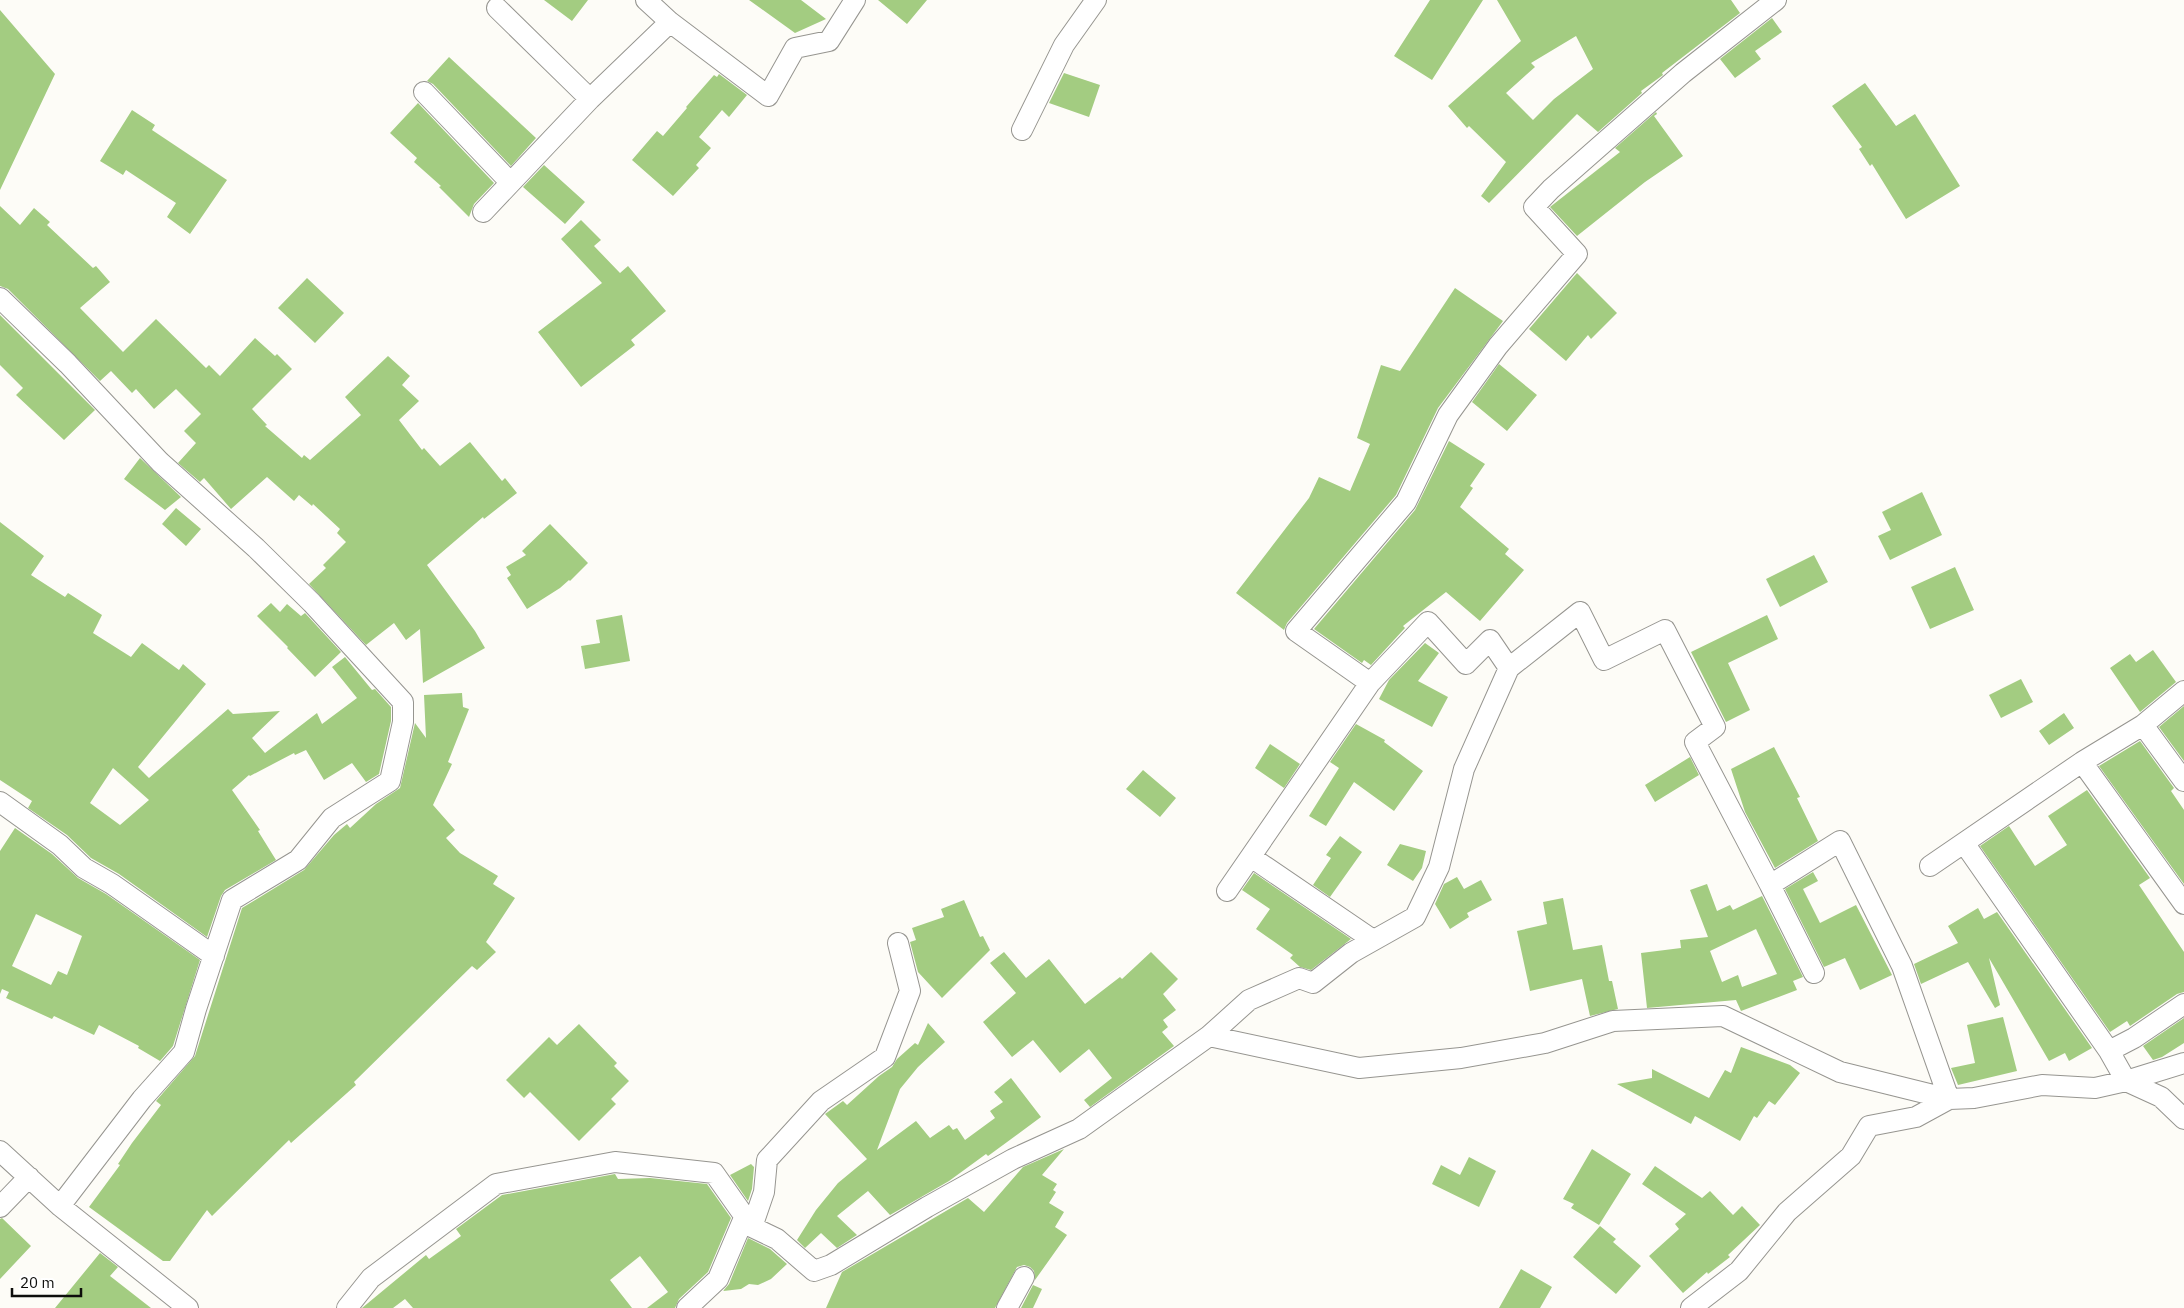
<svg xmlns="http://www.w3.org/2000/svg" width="2184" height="1308" font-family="'IBM Plex Sans',sans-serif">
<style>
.building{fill:#a3cc81;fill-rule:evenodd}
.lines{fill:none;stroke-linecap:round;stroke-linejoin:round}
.minor-casing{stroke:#969590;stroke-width:22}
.minor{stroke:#fff;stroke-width:20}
</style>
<rect width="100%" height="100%" fill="#fdfcf7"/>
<path class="building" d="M544,0H588L572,21Z
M749,0H801L826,19L795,33Z
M878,0H927L907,24Z
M1430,0H1483L1432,80L1394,56Z
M1497,0H1731L1740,13L1662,73L1663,75L1641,91L1642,93L1598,132L1577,114L1489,203L1481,196L1506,162L1469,126L1467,128L1448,106L1521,41ZM1576,36L1593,69L1554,99L1533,120L1506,93L1535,67L1531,63Z
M0,10L55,74L0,190Z
M1772,18L1782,32L1755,51L1761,59L1735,78L1720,59Z
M449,57L536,138L511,166L433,84L427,81Z
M1064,73L1100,85L1089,117L1049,103Z
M719,74L747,95L729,117L722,110L699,137L711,148L696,165L699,168L673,196L632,160L657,131L663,136L687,108L686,107L714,75L717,77Z
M1865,83L1896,126L1915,114L1960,186L1906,219L1872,164L1870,166L1859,149L1862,147L1832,106Z
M418,103L494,183L474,204L469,217L439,187L441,186L414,162L417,158L390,133Z
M132,110L155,125L152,130L227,180L190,234L167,217L176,203L126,170L123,175L100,161Z
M1656,112L1657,114L1654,116L1683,156L1645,182L1577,236L1550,207L1620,152L1615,148Z
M544,165L585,202L565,224L523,187Z
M0,206L20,225L34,208L50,222L47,225L93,268L96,266L110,282L80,308L123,352L156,319L206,368L209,365L220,376L255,338L275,356L277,354L292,369L252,409L267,425L265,426L302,458L304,455L310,460L361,415L345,397L388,356L410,376L402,385L419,401L399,420L422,450L424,448L440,466L470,442L502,481L505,478L517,493L484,519L483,517L427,565L475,631L485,648L423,683L420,629L406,640L394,623L366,645L309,584L326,568L323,565L346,542L337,533L340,529L313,504L312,506L299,495L294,501L267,477L231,509L204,478L200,482L178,463L196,443L184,431L201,414L176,389L154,409L136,389L132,393L111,371L100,381L8,289L0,286Z
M581,220L601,240L594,246L620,273L628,266L666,311L631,340L635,345L581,387L538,332L602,283L561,239Z
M1577,273L1617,313L1591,339L1588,335L1566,361L1529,329Z
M307,278L344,313L315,343L278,308Z
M1455,288L1503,321L1438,408L1396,495L1287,623L1284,630L1236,593L1309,498L1319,477L1350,491L1370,444L1357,438L1381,365L1400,371Z
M0,315L95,410L64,440L16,395L23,388L0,365Z
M1499,364L1537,395L1507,431L1472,402Z
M1449,441L1485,464L1470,486L1473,488L1460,507L1509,549L1505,554L1524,570L1480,621L1446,592L1403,626L1405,628L1371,665L1364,660L1362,663L1314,629L1415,510Z
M140,458L181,497L165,510L124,479Z
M1922,492L1942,535L1890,560L1878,536L1891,530L1882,512Z
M176,508L201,529L186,546L162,524Z
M0,522L44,556L31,575L65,597L68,593L102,615L93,633L131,657L142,643L179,670L183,664L206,684L138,767L149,778L228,709L233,714L280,711L252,738L265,753L317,713L322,724L357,698L332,667L345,657L372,690L375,689L391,707V721L379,774L366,782L352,763L324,780L306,750L295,755L294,753L250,776L249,775L232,790L260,830L258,831L276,860L225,890L221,896L207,937L119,874L91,858L67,835L28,808L32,801L0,780ZM113,768L149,800L120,825L90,803Z
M550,524L588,563L570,581L569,580L560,588L527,609L507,578L511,575L506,567L526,555L522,551Z
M1814,555L1828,582L1780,607L1766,579Z
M1955,567L1974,610L1930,629L1911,587Z
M271,603L280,612L287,604L301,616L305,613L341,652L315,677L287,648L288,647L257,616Z
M622,615L630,661L585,669L581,646L600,643L596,620Z
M1767,615L1778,639L1728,663L1750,710L1726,722L1691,652Z
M1425,643L1439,653L1418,681L1448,697L1432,727L1379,699L1389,680Z
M2153,650L2176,682L2140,712L2110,668L2130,654L2136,662Z
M2021,679L2033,702L2001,718L1989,695Z
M462,693L463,707L469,709L448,762L452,764L433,805L455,830L446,838L460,853L498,876L493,884L515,898L486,942L496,952L477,970L472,966L354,1082L356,1085L291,1143L289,1140L212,1216L207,1210L170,1261H163L89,1207L120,1165L118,1164L132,1143L161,1105L156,1101L195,1056L242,908L304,870L334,835L347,824L350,828L376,804L400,788L415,723L426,738L424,695Z
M2184,706V761L2159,727Z
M2064,713L2074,728L2049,745L2039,731Z
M1356,724L1385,740L1384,742L1423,771L1394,811L1354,782L1326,826L1309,816L1339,768L1330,762Z
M2140,741L2174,788L2171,791L2184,810V884L2099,766Z
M1270,744L1300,764L1284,788L1255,768Z
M1774,747L1800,797L1797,798L1818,841L1775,868L1745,812L1731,769Z
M1690,757L1699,775L1655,802L1645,785Z
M1143,770L1176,798L1160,817L1126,789Z
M2087,790L2150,878L2139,885L2184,952V992L2177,994L2130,1026L2127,1021L2110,1032L1980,846L2009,826L2035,866L2067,845L2048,816Z
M15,828L52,854L78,878L106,894L200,960L173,1046L160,1061L138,1048L139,1046L99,1025L94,1035L54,1016L52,1019L6,998L9,992L2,989L0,994V851ZM36,914L82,936L67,975L58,971L51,985L12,966Z
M1340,836L1362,852L1330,897L1313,885L1331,858L1326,855Z
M1400,844L1426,851L1422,868L1413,881L1387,865Z
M1813,872L1818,881L1803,889L1820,923L1856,905L1892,975L1860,990L1845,958L1824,967L1785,889Z
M1254,873L1351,939L1311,970L1300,967L1290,958L1293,955L1256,929L1270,909L1242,890Z
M1457,877L1464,889L1481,880L1492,900L1467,913L1469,917L1450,929L1435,904L1444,884Z
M1707,884L1717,911L1730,905L1733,910L1762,896L1803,977L1793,981L1797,990L1741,1011L1736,1000L1647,1008L1641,953L1681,948L1680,940L1708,937L1690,890ZM1756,929L1777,974L1742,987L1738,975L1722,982L1710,951Z
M1563,898L1573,950L1602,945L1609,981H1612L1618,1009L1590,1016L1582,979L1530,991L1517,931L1547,924L1543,902Z
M964,900L980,937L983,936L990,950L942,998L918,972L910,942L916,940L912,928L944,917L941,909Z
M1978,908L1984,919L1997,912L2092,1048L2069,1061L2065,1053L2049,1061L1989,958L2000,1005L1995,1008L1968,962L1921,984L1914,964L1958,943L1948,926Z
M1004,952L1026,978L1049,959L1085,1004L1120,977L1122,979L1151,952L1178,979L1163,994L1176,1010L1163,1020L1168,1027L1162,1032L1174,1046L1090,1107L1084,1100L1112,1078L1089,1049L1060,1073L1033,1040L1012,1057L983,1022L1016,993L990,963Z
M2003,1017L2017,1071L1958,1085L1951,1068L1975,1063L1967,1025Z
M2184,1018V1043L2162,1057L2153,1060L2143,1046Z
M928,1023L945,1042L918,1067L900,1089L877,1150L916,1121L930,1138L949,1125L953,1130L957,1128L965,1140L995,1118L990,1111L1003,1102L994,1092L1011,1078L1041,1117L988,1156L986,1154L949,1181L890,1215L868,1191L837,1216L857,1235L837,1248L821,1233L805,1248L797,1240L816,1210L838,1183L867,1159L825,1114L843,1101L847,1105L879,1076L892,1067L897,1059L915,1043L918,1045Z
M579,1024L617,1063L614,1066L629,1081L611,1099L616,1104L579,1141L530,1092L524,1098L506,1080L549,1037L557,1045Z
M1741,1047L1790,1065L1800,1073L1775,1105L1769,1101L1757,1118L1754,1116L1740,1141L1695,1116L1691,1124L1617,1084L1652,1078V1069L1709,1098L1725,1070L1731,1073Z
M1064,1149L1042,1175L1057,1184L1053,1190L1056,1192L1049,1203L1064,1212L1055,1227L1067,1235L1035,1280L1034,1271L1030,1267L1024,1265L1017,1267L995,1308H826L842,1272L968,1198L984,1212L1023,1167Z
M1592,1149L1631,1174L1599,1225L1571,1208L1574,1204L1563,1199Z
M1469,1157L1496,1171L1479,1207L1432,1184L1441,1165L1460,1175Z
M751,1164L754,1167L752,1189L748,1201L730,1175Z
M1655,1166L1702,1198L1710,1191L1733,1215L1742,1206L1760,1225L1728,1255L1730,1257L1708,1274L1707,1272L1683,1293L1649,1256L1679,1229L1675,1224L1686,1214L1642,1184Z
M615,1174L618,1179L650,1178L707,1184L731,1218L708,1272L679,1299L675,1308H647L668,1292L640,1256L610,1280L632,1308H413L405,1299L393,1308H362L426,1255L429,1259L461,1236L456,1229L502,1195Z
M2,1218L31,1246L0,1279V1219Z
M1600,1226L1616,1239L1613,1242L1641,1266L1616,1294L1573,1257Z
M748,1238L770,1249L787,1264L771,1279L758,1285L749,1284L741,1289L723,1291L729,1284Z
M100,1253L118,1267L110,1276L151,1308H55Z
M1521,1269L1552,1287L1540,1308H1499Z
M1033,1285L1042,1289L1033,1308H1021Z"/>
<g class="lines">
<g class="minor-casing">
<path id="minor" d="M646,0L670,22L768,96L795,48L829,41L855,0
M497,8L590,99
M424,92L510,182
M1022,130L1064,45L1096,0
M483,212L590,99L670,22
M0,298L68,364L160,462L256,548L312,603L403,702V722L390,781L332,818L298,860L232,900L196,1009L184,1052L142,1099L60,1206
M1370,683L1296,631L1406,502L1448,415L1498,346L1577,254L1534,207L1551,189L1683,73L1776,0
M2143,725L2184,781
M2082,762L2184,904
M0,802L60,845L84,868L112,884L214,956
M1964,843L2109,1051L2126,1081L2161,1097L2184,1119
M1251,857L1373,940
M1930,866L2082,762L2143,725L2184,691
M1770,885L1814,973
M1227,891L1370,683L1428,622L1466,664L1490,640L1509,668L1580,612L1604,660L1665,630L1715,727L1695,742L1770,885L1840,841L1902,966L1949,1099L1916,1117L1869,1126L1851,1156L1787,1212L1739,1271L1691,1308
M1209,1036L1249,1000L1299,978L1313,983L1351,953L1415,917L1439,867L1464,769L1509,668
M2109,1051L2134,1038L2184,1004
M0,1151L60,1206L188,1308
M0,1207L29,1177
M752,1227L764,1192L767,1160L821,1101L885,1057L910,991L898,943
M347,1308L371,1278L496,1184L615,1162L714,1173L752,1227L777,1239L814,1271L831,1265L927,1207L1013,1159L1079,1129L1209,1036L1359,1068L1461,1058L1545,1043L1613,1021L1723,1016L1840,1072L1949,1099L1974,1098L2042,1085L2095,1088L2126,1081L2184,1063
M687,1308L718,1279L744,1218
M1007,1308L1024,1277"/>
</g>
<use href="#minor" class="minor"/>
</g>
<path d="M12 1288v8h69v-8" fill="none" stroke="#0d0d0b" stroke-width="2.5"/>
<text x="20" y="1288" font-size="15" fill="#0d0d0b" stroke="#ffffff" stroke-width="4" paint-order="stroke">20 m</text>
</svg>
